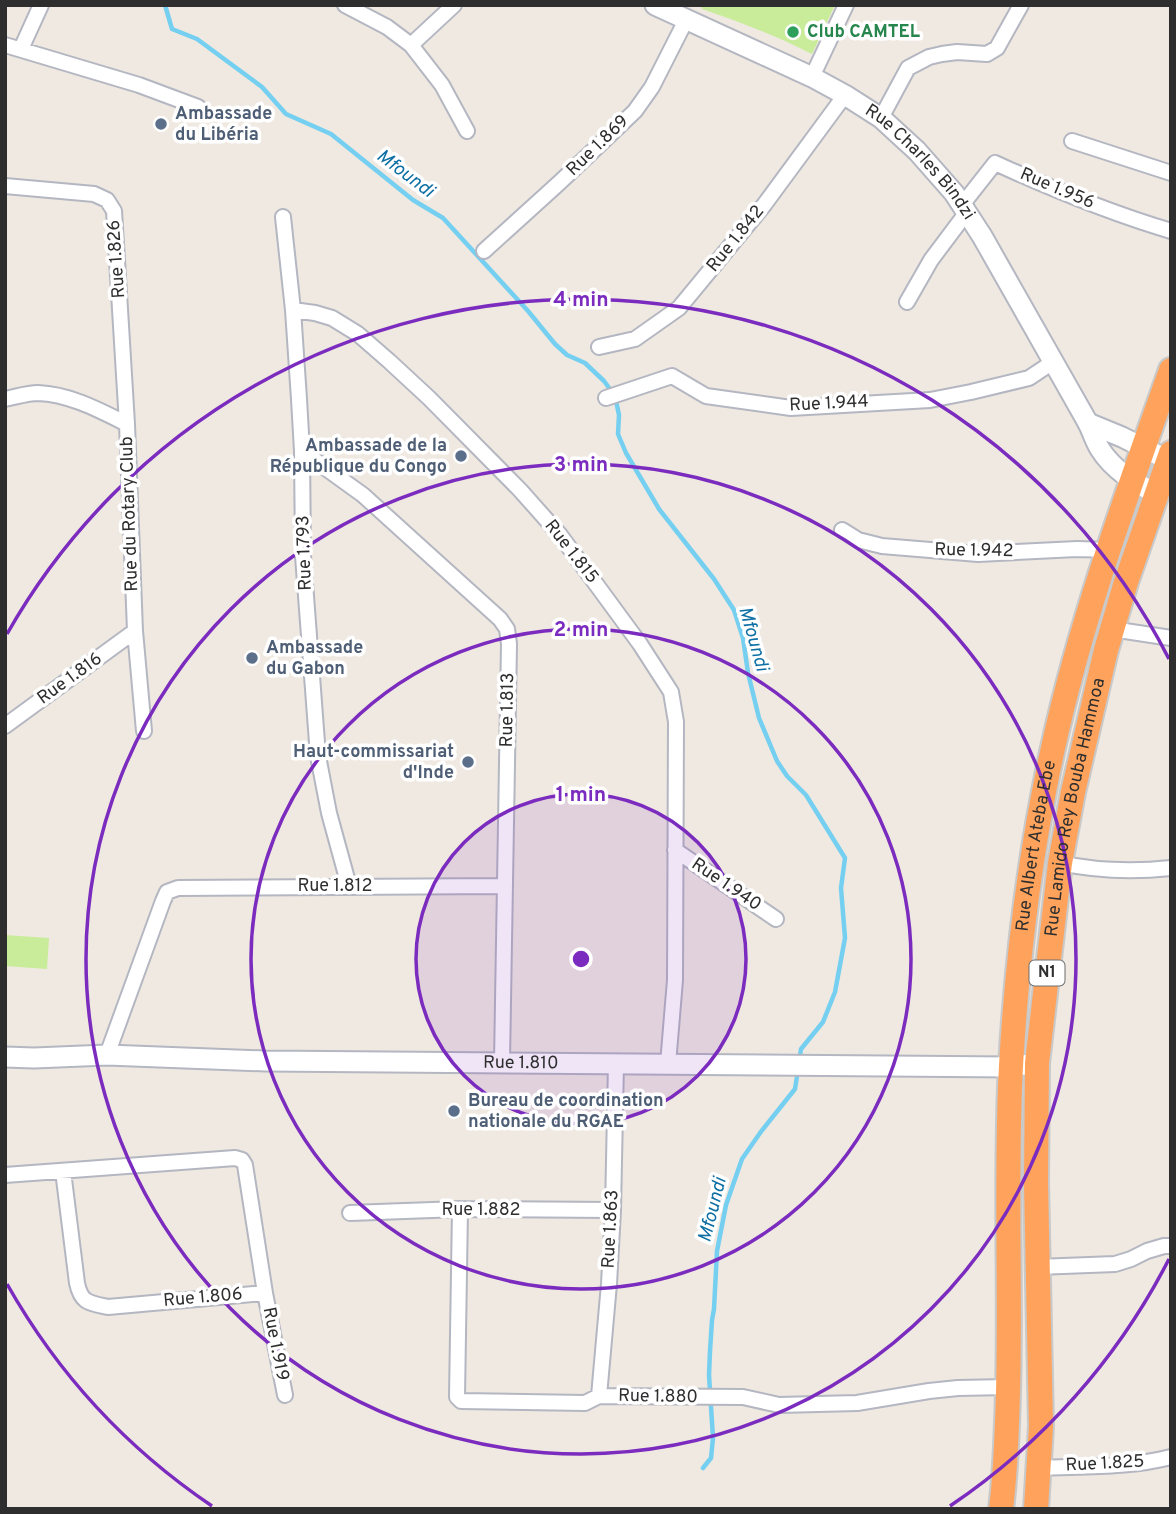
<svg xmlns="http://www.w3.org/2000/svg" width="1176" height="1514" font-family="Overpass,sans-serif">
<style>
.pitch{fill:#c9ec9a}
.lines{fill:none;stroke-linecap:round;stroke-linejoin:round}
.stream{stroke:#75cff0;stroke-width:4.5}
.street-casing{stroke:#b4b7c1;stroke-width:18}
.secondary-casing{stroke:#b4b7c1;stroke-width:23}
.highway-casing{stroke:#c9c9c9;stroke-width:28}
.street{stroke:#fff;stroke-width:14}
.secondary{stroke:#fff;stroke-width:19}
.highway{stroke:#ffa35c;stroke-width:24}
.ring{fill:none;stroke:#7b2cbf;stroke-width:3.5}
.leisure-dot{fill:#2e9e5b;stroke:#fff;stroke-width:2.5}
.service-dot{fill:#5c6f8a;stroke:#fff;stroke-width:2.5}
.labels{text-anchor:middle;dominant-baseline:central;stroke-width:7;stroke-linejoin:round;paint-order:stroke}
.shield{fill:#fff;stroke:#6d6d6d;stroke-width:2}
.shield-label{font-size:16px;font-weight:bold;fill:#2e2e2e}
.leisure-label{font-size:18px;font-weight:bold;fill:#27864d;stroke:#fff;text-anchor:start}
.service-label{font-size:18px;font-weight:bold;fill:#4e5e75;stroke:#fff;text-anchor:start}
.street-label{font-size:18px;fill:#2e2e2e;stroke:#fff}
.water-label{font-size:19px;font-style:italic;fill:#0d6fa3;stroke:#fff}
.centre{fill:#7b2cbf;stroke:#fff;stroke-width:3.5}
.ring-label{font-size:21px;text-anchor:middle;font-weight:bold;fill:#7b2cbf;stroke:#fff;stroke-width:7;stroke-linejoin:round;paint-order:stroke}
</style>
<rect width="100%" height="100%" fill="#efe9e1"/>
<path class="pitch" d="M701,5H835L812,54C777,36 740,22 702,9Z
M5,935L49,938L47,969L5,966Z"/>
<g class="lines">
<path class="stream" d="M165,5L172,29L197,39L262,87L286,114L331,134L413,200L443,218L528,311L555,344L567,355L585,363L604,381L615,396L619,415L618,434L626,453L659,509L714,579L734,610L743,638L748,673L759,718L777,761L787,776L806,795L845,858L841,888L845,938L835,992L823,1022L801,1049L799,1062
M703,1468L711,1458L713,1438L709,1375L710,1351L712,1320L714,1309L717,1251L726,1205L742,1159L760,1133L795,1089L798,1070"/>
<g class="street-casing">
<path id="street" d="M345,5L387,27L411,45L442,85L467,131
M5,45L139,85L198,107
M411,45L454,5
M21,49L41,5
M812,77L846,5
M881,118L908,68L929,57L942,54L957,52L987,54L997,48L1021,5
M1072,141L1171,173
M5,186L94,194L107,200L114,211L127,424
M962,205L995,163C1052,189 1110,213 1171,231
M283,217L293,310L299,399L302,451L303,556L318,756L329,813L349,886
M484,251L559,183L635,111L652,87L686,20
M907,302L931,260L967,212
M293,310L315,313L332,318L358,334L389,361L429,398L520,490L560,535L640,644L671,692L676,722L675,980L668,1064
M599,347L635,339L679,308L764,205L845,95
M606,398L672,376L706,396L791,408L930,400L971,392L1029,378L1053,362
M5,399C16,397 27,393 38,393C69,394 99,410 127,424L135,631L144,731
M302,451L363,495L500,619L507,629L509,644L502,1062
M842,530L858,540L882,546L978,554L1077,549L1109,550
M1112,629L1171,638
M5,726L135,631
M675,850L776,919
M1060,863C1097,871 1133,872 1171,868
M107,1055L163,901L167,892L178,888L504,886
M5,1175L235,1158L242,1160L245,1165L265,1293L108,1307C89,1303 81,1303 77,1283L63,1171
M460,1209L457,1397L461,1401L585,1403L599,1396L743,1397L779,1405L857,1403L929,1391L958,1388L1008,1387
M350,1213L460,1209L613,1210
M1037,1267L1115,1264L1131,1259L1147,1251L1164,1246H1171
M265,1293L285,1395
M599,1396L609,1284L613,1210L616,1063
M1039,1468C1082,1466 1129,1468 1171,1457"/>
</g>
<g class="secondary-casing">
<g id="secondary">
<path id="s1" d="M655,5L812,77L845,95L881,118L917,151L954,193L982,236L1088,423C1092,431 1095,441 1100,449C1113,470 1135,483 1157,494"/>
<path d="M1088,423L1122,437L1168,460"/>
<path id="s2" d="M5,1057L34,1058L107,1055L265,1061L1011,1067L1037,1063"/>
</g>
</g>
<g class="highway-casing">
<g id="highway">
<path id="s3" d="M1001,1509C1006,1470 1007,1431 1008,1392C1011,1284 1005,1175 1011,1066C1017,960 1030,852 1053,748C1081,619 1127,494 1171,370"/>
<path id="s4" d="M1036,1509L1041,1426L1036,1182L1037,1063L1060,863L1073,792L1106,650L1126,582L1171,453"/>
</g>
</g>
<use href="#street" class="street"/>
<use href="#secondary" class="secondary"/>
<use href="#highway" class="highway"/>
</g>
<circle cx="581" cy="959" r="165" fill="#7b2cbf" fill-opacity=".12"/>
<g class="ring">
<circle cx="581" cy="959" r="165"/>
<circle cx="581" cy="959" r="330"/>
<circle cx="581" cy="959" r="495"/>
<path d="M1169 1259A660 660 0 0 1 950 1506M212 1506A660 660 0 0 1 7 1284M7 634A660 660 0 0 1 1169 659"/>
</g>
<circle class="leisure-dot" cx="793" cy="32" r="7"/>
<g class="service-dot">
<circle cx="161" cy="124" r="7"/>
<circle cx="461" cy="456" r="7"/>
<circle cx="252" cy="658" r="7"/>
<circle cx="468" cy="762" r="7"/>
<circle cx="454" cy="1111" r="7"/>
</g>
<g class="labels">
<rect class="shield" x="1029.5" y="960.5" width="35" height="25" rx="5"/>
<g class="shield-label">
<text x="1047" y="973">N1</text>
</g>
<g class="leisure-label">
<text x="807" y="32">Club CAMTEL</text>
</g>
<g class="service-label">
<text x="175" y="114">Ambassade<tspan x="175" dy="21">du Libéria</tspan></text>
<text x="447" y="446" text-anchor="end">Ambassade de la<tspan x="447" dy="21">République du Congo</tspan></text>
<text x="266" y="648">Ambassade<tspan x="266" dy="21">du Gabon</tspan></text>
<text x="454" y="752" text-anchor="end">Haut-commissariat<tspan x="454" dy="21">d'Inde</tspan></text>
<text x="468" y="1101">Bureau de coordination<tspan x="468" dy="21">nationale du RGAE</tspan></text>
</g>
<g class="street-label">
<text transform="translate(598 146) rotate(-44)">Rue 1.869</text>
<text stroke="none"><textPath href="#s1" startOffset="312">Rue Charles Bindzi</textPath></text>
<text transform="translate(1057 189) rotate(23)">Rue 1.956</text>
<text transform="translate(736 239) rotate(-51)">Rue 1.842</text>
<text transform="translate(117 259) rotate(-94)">Rue 1.826</text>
<text transform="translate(829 404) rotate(-3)">Rue 1.944</text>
<text transform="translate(130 514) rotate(-92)">Rue du Rotary Club</text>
<text transform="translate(974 551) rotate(1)">Rue 1.942</text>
<text transform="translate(571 552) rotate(52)">Rue 1.815</text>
<text transform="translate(305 553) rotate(-92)">Rue 1.793</text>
<text transform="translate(70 679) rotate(-36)">Rue 1.816</text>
<text transform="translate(508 710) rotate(-89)">Rue 1.813</text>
<text stroke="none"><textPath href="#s4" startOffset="705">Rue Lamido Rey Bouba Hammoa</textPath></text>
<text stroke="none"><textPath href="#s3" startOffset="665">Rue Albert Ateba Ebe</textPath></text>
<text transform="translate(726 885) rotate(34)">Rue 1.940</text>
<text x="335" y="886">Rue 1.812</text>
<text stroke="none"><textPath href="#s2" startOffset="516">Rue 1.810</textPath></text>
<text x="481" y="1210">Rue 1.882</text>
<text transform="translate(611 1229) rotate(-87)">Rue 1.863</text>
<text transform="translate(203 1298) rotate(-5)">Rue 1.806</text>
<text transform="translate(275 1344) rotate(79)">Rue 1.919</text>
<text transform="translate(658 1397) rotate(1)">Rue 1.880</text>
<text transform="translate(1105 1464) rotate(-3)">Rue 1.825</text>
</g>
<g class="water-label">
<text transform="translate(405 174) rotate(37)">Mfoundi</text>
<text transform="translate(753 639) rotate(74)">Mfoundi</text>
<text transform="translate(713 1210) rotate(-76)">Mfoundi</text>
</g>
</g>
<circle cx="581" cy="959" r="10" class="centre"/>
<g class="ring-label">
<text x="581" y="306">4 min</text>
<text x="581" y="471">3 min</text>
<text x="581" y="636">2 min</text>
<text x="581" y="801">1 min</text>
</g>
<rect width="1176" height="1514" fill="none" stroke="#2e2e2e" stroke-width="14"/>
</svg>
